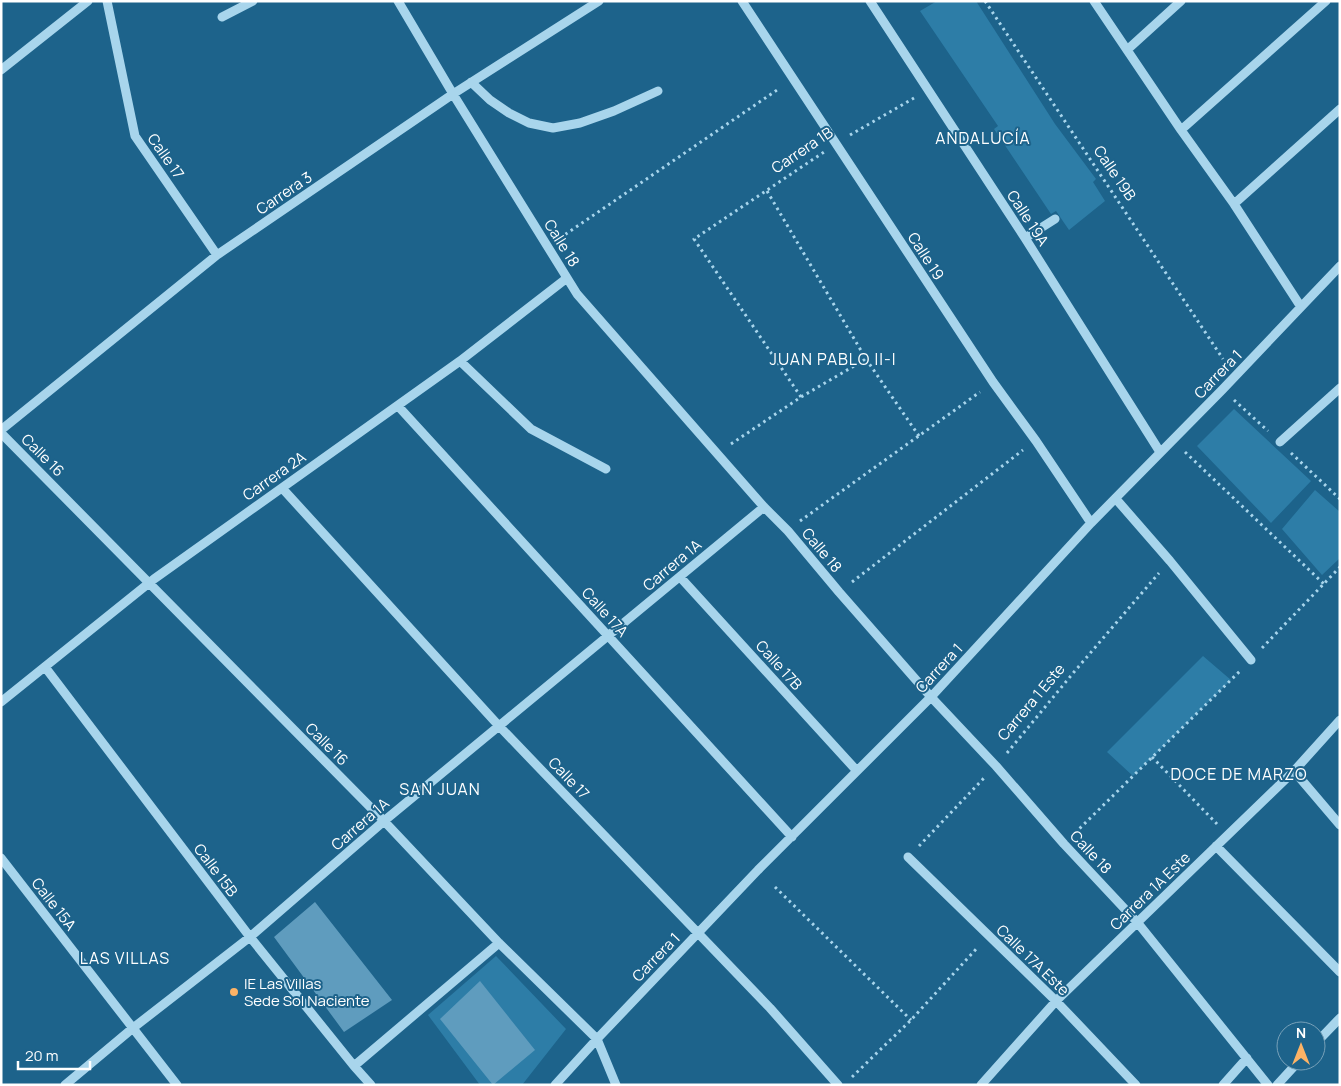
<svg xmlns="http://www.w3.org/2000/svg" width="1341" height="1086" font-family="Manrope,sans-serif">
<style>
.green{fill:#2d7da7}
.building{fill:#5f9cbe}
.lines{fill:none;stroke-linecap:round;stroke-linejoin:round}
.path{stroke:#a8d5ec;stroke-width:3;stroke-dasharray:2.5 4;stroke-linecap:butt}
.minor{stroke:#a8d5ec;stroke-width:9}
.poi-dot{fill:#fcb366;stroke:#1d638b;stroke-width:2}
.labels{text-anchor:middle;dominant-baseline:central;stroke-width:4;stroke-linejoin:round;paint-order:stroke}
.street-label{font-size:15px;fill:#fff;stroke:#1d638b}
.poi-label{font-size:15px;fill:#fff;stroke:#1d638b;text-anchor:start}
.neighbourhood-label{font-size:16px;letter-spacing:1px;fill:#fff;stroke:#1d638b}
</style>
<rect width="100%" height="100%" fill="#1d638b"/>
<path class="green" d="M937,1H976L1055,124L1096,179L1093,182L1105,201L1069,230L1056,211L1051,214L994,129L998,126L920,11Z
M1234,409L1311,481L1271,523L1197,446Z
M1315,490L1340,512V558L1322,575L1282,529Z
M1203,656L1231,680L1133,776L1107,752Z
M496,956L566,1029L522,1085H480L428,1015Z"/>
<path class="building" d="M315,902L392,1000L344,1032L274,937Z
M480,981L535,1050L493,1085L440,1019Z"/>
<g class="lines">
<path class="path" d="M985,1L1223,359
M850,135L914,98
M767,191L866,359L919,436
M560,238L780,88
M801,397L694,239L824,152
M1234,400L1268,431
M731,444L801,397L866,359
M1185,452L1324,584
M1291,453L1340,499
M800,521L980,392
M852,582L1023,450
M1262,648L1340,567
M1007,753L1074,672L1159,573
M1152,757L1217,824
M1075,833L1240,671
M919,846L984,778
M775,887L911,1020
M852,1077L911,1020L978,947"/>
<path class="minor" d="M107,1L135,136L217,255
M398,1L453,94L577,294L764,507L788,531L839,592L931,697L996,766L1064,844L1137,922L1268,1085
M742,1L993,382L1036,441L1091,523
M870,1L1025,238L1160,452
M1094,1L1181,130L1234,204L1301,307
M222,17L253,1
M1127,50L1181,1
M1,70L88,1
M471,82L490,100L509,113L529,123L553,128L580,123L614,111L658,91
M1181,130L1326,1
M1234,204L1340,109
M1025,238L1055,219
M460,361L531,429L606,469
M398,406L792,837
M1,430L217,255L453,94L599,1
M1,433L384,821L499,943L597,1039L616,1085
M1280,442L1340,388
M282,488L499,726L770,1008L838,1085
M1116,499L1170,561L1251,660
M680,577L857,771
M45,667L250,937L354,1066L371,1085
M1,702L154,579L460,361L567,278
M1294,771L1340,825
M1216,846L1340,972
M908,857L1056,1001L1136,1085
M1,858L177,1085
M1316,1043L1340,1018
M354,1066L499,943
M65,1085L133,1028L250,937L384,821L764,507
M555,1085L597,1039L758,870L931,697L1091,523L1222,390L1340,266
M981,1085L1056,1001L1294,771L1340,720
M1223,1085L1247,1058
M1277,1085L1299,1061"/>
</g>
<circle class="poi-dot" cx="234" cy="992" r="5"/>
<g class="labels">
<g class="street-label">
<text transform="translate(802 150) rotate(-34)">Carrera 1B</text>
<text transform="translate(166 156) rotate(55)">Calle 17</text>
<text transform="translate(1115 173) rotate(56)">Calle 19B</text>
<text transform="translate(284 193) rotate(-34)">Carrera 3</text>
<text transform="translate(1028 218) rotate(57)">Calle 19A</text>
<text transform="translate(562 243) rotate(58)">Calle 18</text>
<text transform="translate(926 256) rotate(57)">Calle 19</text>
<text transform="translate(1218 374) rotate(-46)">Carrera 1</text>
<text transform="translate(43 455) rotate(45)">Calle 16</text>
<text transform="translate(274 476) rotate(-35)">Carrera 2A</text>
<text transform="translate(822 550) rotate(50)">Calle 18</text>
<text transform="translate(672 565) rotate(-40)">Carrera 1A</text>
<text transform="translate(605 612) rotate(48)">Calle 17A</text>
<text transform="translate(779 665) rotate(48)">Calle 17B</text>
<text transform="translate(939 668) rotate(-47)">Carrera 1</text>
<text transform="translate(1031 702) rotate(-50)">Carrera 1 Este</text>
<text transform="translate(327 744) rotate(45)">Calle 16</text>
<text transform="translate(569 778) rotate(46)">Calle 17</text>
<text transform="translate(360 824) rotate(-41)">Carrera 1A</text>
<text transform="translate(1091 852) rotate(47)">Calle 18</text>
<text transform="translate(216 870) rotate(53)">Calle 15B</text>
<text transform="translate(1150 891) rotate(-44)">Carrera 1A Este</text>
<text transform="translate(54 904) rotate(52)">Calle 15A</text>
<text transform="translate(656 957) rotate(-46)">Carrera 1</text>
<text transform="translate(1033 960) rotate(44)">Calle 17A Este</text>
</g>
<g class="poi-label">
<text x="244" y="983">IE Las Villas<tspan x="244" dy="17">Sede Sol Naciente</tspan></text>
</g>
<g class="neighbourhood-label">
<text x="983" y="138">ANDALUCÍA</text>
<text x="833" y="359">JUAN PABLO II-I</text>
<text x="1239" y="774">DOCE DE MARZO</text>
<text x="440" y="789">SAN JUAN</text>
<text x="125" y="958">LAS VILLAS</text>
</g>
</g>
<rect width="1341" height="1086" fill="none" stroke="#ffffff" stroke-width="5"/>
<g transform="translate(1301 1046)"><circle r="24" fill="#1d638b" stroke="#77a1b9"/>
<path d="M0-4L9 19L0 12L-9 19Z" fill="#fcb366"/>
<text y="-8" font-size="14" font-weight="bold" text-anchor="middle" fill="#ffffff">N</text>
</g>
<path d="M18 1061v8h72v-8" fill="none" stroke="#ffffff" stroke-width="2.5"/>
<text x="25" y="1061" font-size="15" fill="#ffffff" stroke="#1d638b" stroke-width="4" paint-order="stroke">20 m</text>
</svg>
